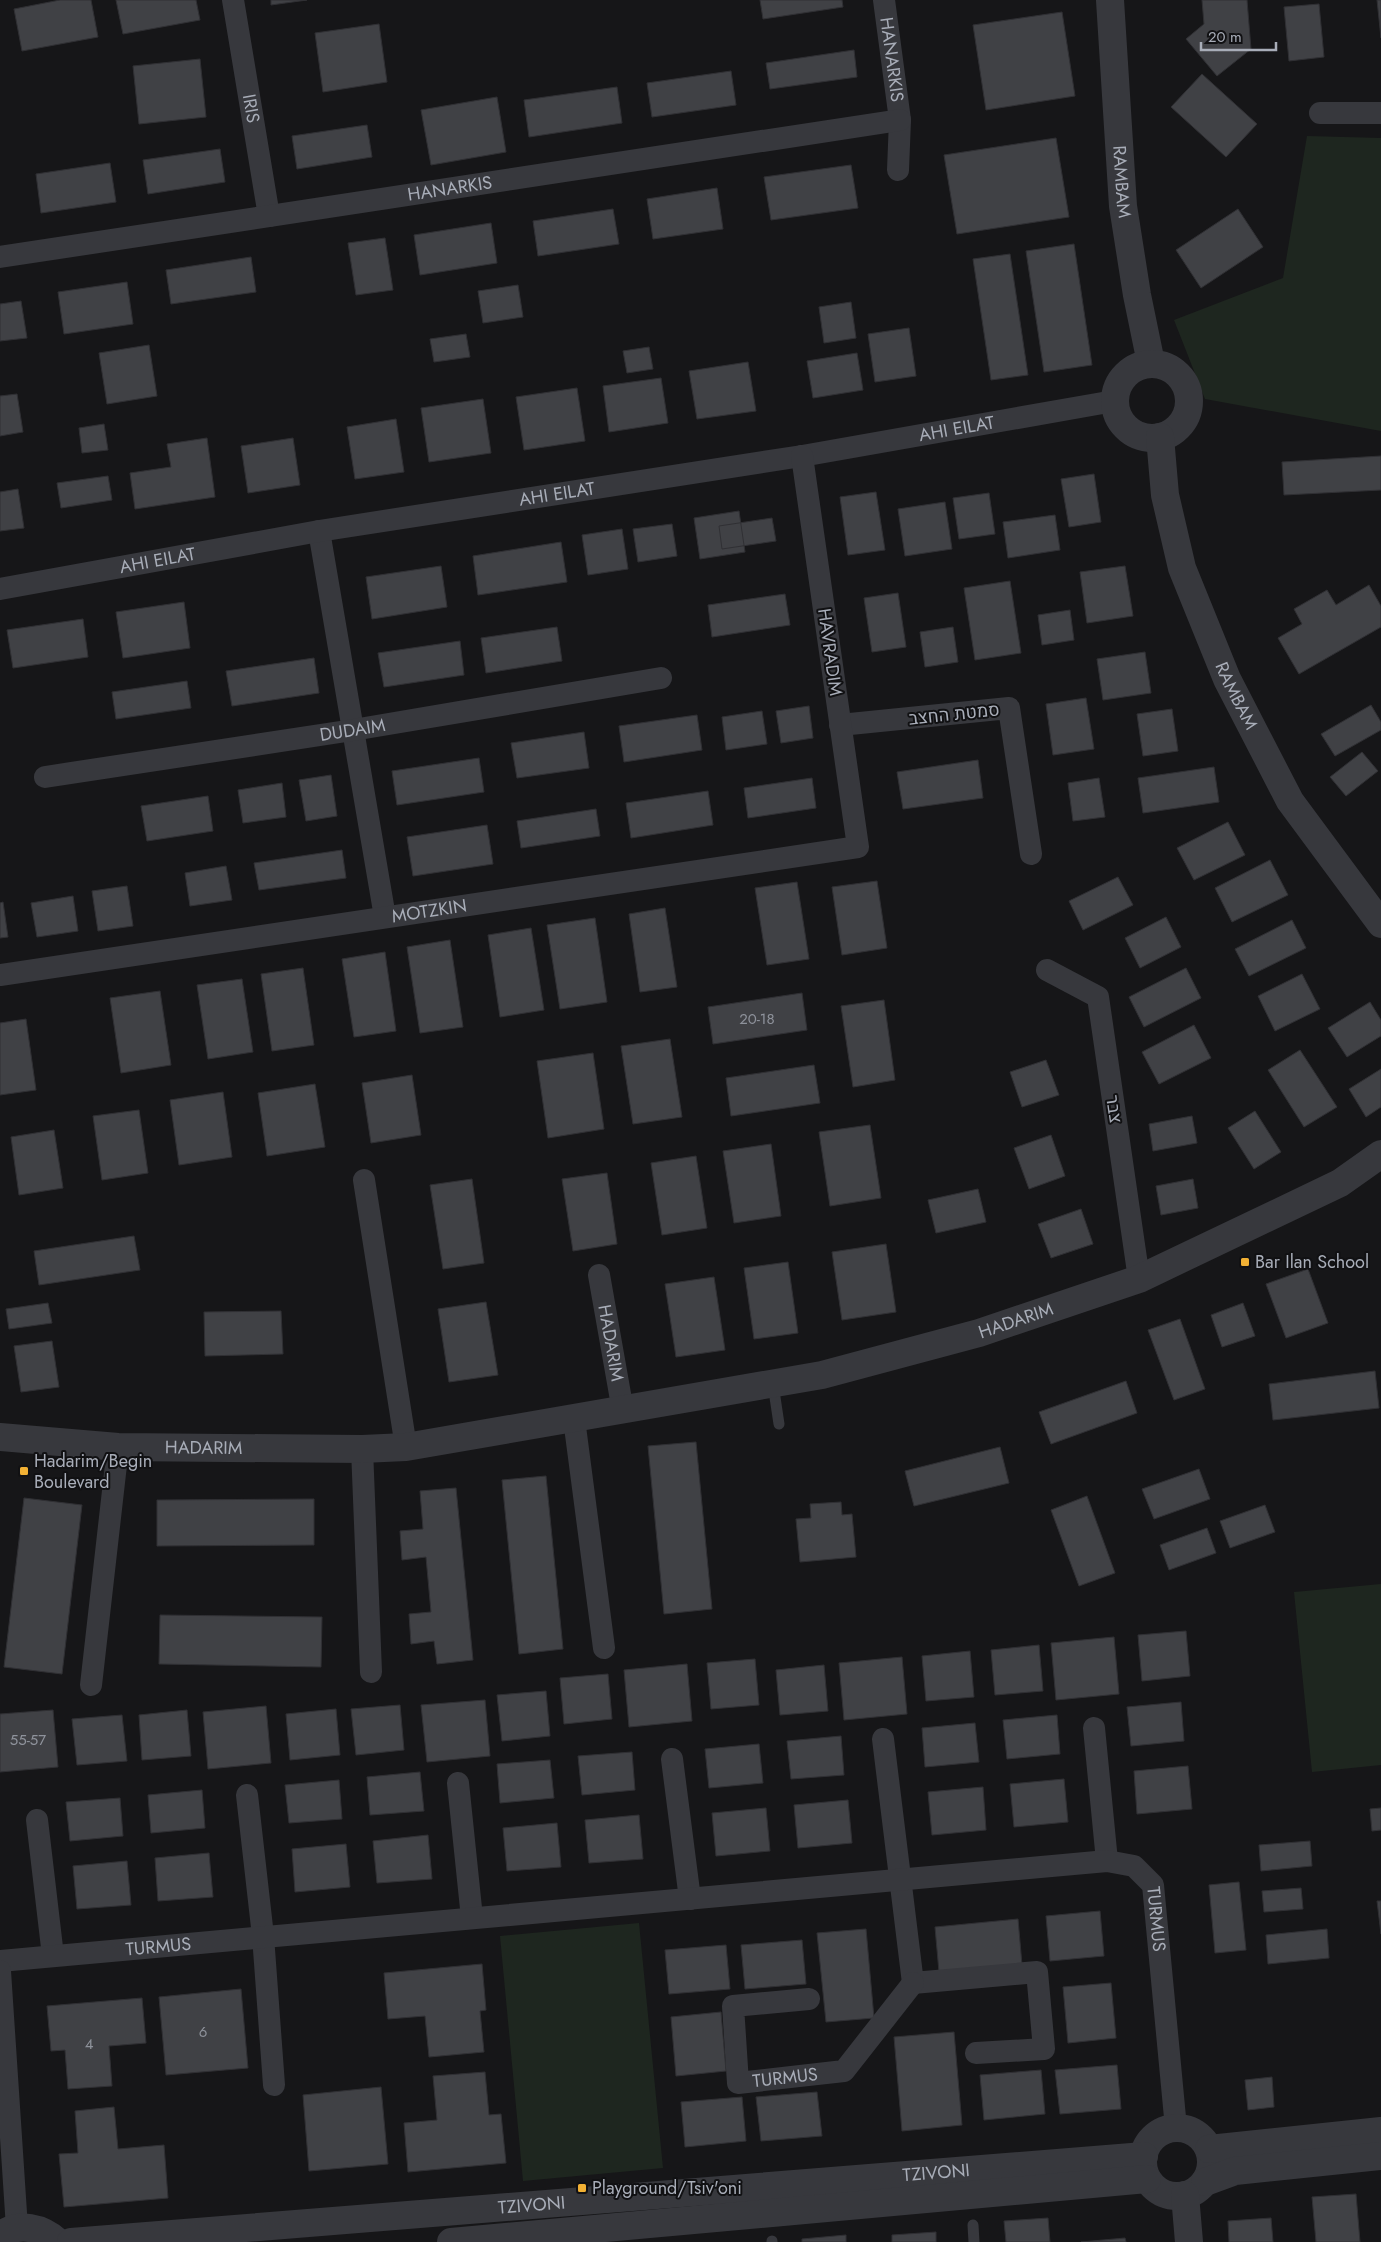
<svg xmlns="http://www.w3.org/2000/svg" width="1381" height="2242" font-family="Jost,Heebo,sans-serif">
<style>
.green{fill:#1e261f}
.building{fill:#404145;stroke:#303034}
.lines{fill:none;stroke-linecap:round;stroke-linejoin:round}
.service{stroke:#37383d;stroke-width:11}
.minor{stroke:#37383d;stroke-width:22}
.tertiary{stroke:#37383d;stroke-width:28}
.poi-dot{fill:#f2b134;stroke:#111113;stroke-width:2}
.labels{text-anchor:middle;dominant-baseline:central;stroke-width:4;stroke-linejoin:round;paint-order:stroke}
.number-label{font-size:15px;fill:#8e929b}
.street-label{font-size:18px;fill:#a8adb8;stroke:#111113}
.poi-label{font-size:18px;fill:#a8adb8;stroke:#111113;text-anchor:start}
</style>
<rect width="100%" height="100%" fill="#161618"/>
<path class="green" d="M1307,136L1381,138V431L1205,399L1174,320L1283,278Z
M1381,1584V1765L1312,1772L1294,1592Z
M639,1923L663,2168L523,2181L500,1936Z"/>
<path class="building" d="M60,0H91L98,37L22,51L14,9Z
M116,0H196L200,20L123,34Z
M271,0H307L271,5Z
M760,0H842L843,7L763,19Z
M1202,0H1247L1251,49L1217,76L1186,39L1204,24Z
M1377,0H1381V38Z
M1319,4L1324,57L1289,61L1284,7Z
M1062,12L1075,96L986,110L973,25Z
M379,24L387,82L323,92L315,33Z
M854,50L857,77L770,89L766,63Z
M200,59L206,117L139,124L133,66Z
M731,71L736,105L652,117L647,83Z
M1202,74L1257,124L1226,157L1171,107Z
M617,87L622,123L529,137L524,100Z
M497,97L506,152L431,165L421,110Z
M367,125L372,157L297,169L292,136Z
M1056,138L1069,217L957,234L944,155Z
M220,149L225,182L148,194L143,160Z
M110,163L116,202L41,213L36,174Z
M851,165L858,208L771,220L764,177Z
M717,188L723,229L653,239L647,199Z
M613,209L619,244L538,256L533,221Z
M1238,209L1263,247L1201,288L1176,250Z
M491,223L497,263L420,275L414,235Z
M385,238L393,290L356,295L348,243Z
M1074,244L1092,365L1044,372L1026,251Z
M1010,254L1028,375L991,380L973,259Z
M251,257L256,292L171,304L166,270Z
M127,282L133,324L64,334L58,292Z
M518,285L523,317L483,323L478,291Z
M21,301L27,338L0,341V304Z
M851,302L856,338L824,343L819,307Z
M909,328L916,376L875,382L868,334Z
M466,334L470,357L434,362L430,339Z
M149,345L157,396L107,404L99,353Z
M649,347L653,369L627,373L623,351Z
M857,353L863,390L813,398L807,361Z
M748,362L756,411L697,419L689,371Z
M661,378L668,423L609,432L603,386Z
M577,388L585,441L524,450L516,397Z
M17,394L23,432L0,436V396Z
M483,399L491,453L429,462L421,408Z
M396,419L404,472L355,479L347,427Z
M104,424L108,450L82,453L79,428Z
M207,438L215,497L135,509L130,473L171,467L167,444Z
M293,438L300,485L248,493L241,446Z
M1381,456V490L1284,495L1282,462Z
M1094,474L1101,522L1069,527L1061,479Z
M108,476L112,500L61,508L57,483Z
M18,489L24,528L0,531V492Z
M876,492L885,550L848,555L840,497Z
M989,493L995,534L959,539L953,498Z
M945,502L952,549L905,556L898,509Z
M739,511L745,552L700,559L694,518Z
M1055,515L1060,550L1008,558L1003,522Z
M772,518L776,541L722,549L719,526Z
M672,524L677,556L638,562L633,529Z
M622,529L628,569L588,575L582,535Z
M561,542L567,582L478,595L473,556Z
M441,566L447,607L372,619L366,577Z
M1125,566L1133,616L1087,623L1080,572Z
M1010,581L1021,653L975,660L964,588Z
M1369,585L1381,606V627L1299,674L1278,638L1302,624L1294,609L1327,590L1336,605Z
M898,593L906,647L872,652L864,598Z
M785,594L790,625L712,637L708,605Z
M184,602L190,648L123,658L116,612Z
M1070,610L1074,640L1042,645L1038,615Z
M83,619L88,657L13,668L7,630Z
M557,627L562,661L486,673L481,638Z
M953,627L958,662L925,667L920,632Z
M460,641L464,675L384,687L378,653Z
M1145,652L1151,693L1103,700L1097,659Z
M314,658L319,693L232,706L226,671Z
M187,681L191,708L116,719L112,692Z
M1086,698L1094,749L1053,755L1046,704Z
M1371,705L1381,722V730L1335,756L1321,734Z
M809,706L813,738L781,743L776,711Z
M1172,709L1178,751L1143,756L1137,714Z
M762,711L767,744L726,750L722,717Z
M697,715L702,750L624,762L619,726Z
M584,732L589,768L517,778L511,743Z
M1362,752L1378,771L1346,796L1330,777Z
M479,758L484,792L397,805L392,771Z
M978,760L983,798L903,809L897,772Z
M1214,767L1219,802L1143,813L1138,778Z
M331,775L337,816L306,821L299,780Z
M812,778L816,808L748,818L744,788Z
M1099,778L1105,817L1073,821L1068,783Z
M282,783L286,817L243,823L238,790Z
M708,791L713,825L631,838L626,803Z
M208,796L213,831L147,841L141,806Z
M596,809L600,836L521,848L517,821Z
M1228,822L1245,855L1194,880L1177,848Z
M487,825L493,864L413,876L407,837Z
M342,850L346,878L259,890L254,863Z
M1270,860L1288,895L1232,922L1215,888Z
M226,866L232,900L190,906L185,873Z
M1118,877L1133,905L1083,930L1069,901Z
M877,881L887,948L842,955L832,887Z
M797,882L809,959L767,965L755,888Z
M127,886L133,926L98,931L92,891Z
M73,896L78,931L37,937L31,903Z
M3,902L8,937L0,938V903Z
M665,908L677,987L640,992L629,914Z
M1166,917L1181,947L1140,968L1125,938Z
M595,918L607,1002L560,1009L547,925Z
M1292,920L1306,948L1249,976L1235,949Z
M531,928L544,1010L500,1017L488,935Z
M450,940L463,1027L420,1033L407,947Z
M385,952L396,1031L354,1037L342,959Z
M303,968L314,1045L272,1051L261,974Z
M1186,968L1201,998L1144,1027L1129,997Z
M1302,974L1320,1009L1275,1031L1258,996Z
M242,979L253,1052L208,1059L197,985Z
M160,991L171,1065L121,1073L110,998Z
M802,993L807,1030L713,1044L708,1007Z
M884,1000L895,1080L853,1087L841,1006Z
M1370,1002L1381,1020V1036L1347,1057L1328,1028Z
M26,1019L36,1090L0,1095V1023Z
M1194,1025L1211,1058L1159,1084L1142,1052Z
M670,1039L682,1117L633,1124L621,1046Z
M1300,1050L1337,1107L1304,1127L1268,1070Z
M593,1053L604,1129L548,1138L537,1061Z
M1046,1060L1059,1095L1022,1107L1010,1072Z
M814,1065L820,1103L731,1116L726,1078Z
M1381,1069V1107L1366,1117L1349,1089Z
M412,1075L421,1135L371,1143L362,1083Z
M315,1084L325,1147L267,1156L258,1093Z
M223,1092L232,1157L179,1165L170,1100Z
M139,1110L148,1173L102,1180L93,1116Z
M1255,1111L1281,1152L1254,1169L1228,1128Z
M1192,1116L1197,1143L1153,1151L1149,1124Z
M870,1125L881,1198L830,1206L819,1132Z
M54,1130L63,1188L19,1195L11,1137Z
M1051,1135L1065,1176L1029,1189L1014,1148Z
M771,1144L781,1216L734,1223L723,1151Z
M696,1156L707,1228L662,1235L651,1163Z
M607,1173L617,1244L573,1251L562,1179Z
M472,1179L484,1263L443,1269L430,1185Z
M1193,1179L1198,1208L1161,1215L1156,1186Z
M978,1189L986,1222L936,1233L928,1200Z
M1081,1209L1093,1244L1051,1258L1038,1224Z
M134,1236L140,1270L39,1285L34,1251Z
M886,1244L896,1312L842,1320L832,1252Z
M788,1262L798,1333L754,1339L744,1268Z
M1308,1269L1328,1323L1286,1338L1266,1284Z
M714,1277L725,1350L676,1357L665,1284Z
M486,1302L498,1375L449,1382L438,1309Z
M48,1303L52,1323L9,1329L6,1309Z
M1243,1303L1255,1336L1222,1347L1211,1315Z
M281,1311L283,1354L205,1356L204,1312Z
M1180,1319L1205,1389L1174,1400L1148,1330Z
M52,1341L59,1387L21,1392L14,1346Z
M1375,1371L1379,1408L1273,1420L1269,1384Z
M1126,1381L1137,1413L1051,1444L1039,1412Z
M696,1442L712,1609L664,1614L648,1446Z
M1000,1447L1009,1483L914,1506L905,1471Z
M1199,1469L1210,1499L1154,1519L1142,1489Z
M546,1476L563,1649L519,1654L502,1480Z
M456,1488L473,1660L437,1664L434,1641L411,1644L409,1614L431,1612L426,1557L402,1560L400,1531L423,1529L420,1491Z
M1087,1496L1115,1573L1079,1586L1051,1510Z
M24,1498L82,1505L62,1674L4,1667Z
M314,1499V1545L157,1546V1500Z
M841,1502L842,1515L852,1514L856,1557L800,1562L796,1519L811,1518L810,1504Z
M1265,1505L1275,1532L1230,1548L1220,1521Z
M1207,1528L1216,1553L1169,1570L1160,1545Z
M160,1615L322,1617L321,1667L159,1664Z
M1186,1631L1190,1676L1142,1681L1138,1635Z
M1114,1637L1119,1694L1056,1700L1051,1643Z
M1039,1645L1043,1691L995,1695L991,1650Z
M970,1651L974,1697L926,1701L922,1656Z
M902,1657L907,1714L844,1720L839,1663Z
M755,1659L759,1705L711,1709L707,1663Z
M687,1664L692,1721L629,1727L624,1670Z
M824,1665L828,1711L780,1715L776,1670Z
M608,1674L612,1719L564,1724L560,1678Z
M546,1691L550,1736L502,1741L497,1695Z
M485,1700L490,1756L427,1762L421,1705Z
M1181,1702L1184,1741L1131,1746L1127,1707Z
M400,1705L404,1750L356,1755L351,1709Z
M266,1706L271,1763L208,1769L203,1712Z
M336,1709L340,1755L290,1760L286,1714Z
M53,1710L58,1767L0,1772V1714Z
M187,1710L191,1756L142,1760L139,1715Z
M122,1715L127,1761L77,1765L72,1719Z
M1057,1715L1060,1754L1007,1759L1003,1720Z
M975,1723L979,1762L925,1767L922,1728Z
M841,1736L844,1775L791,1779L787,1741Z
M759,1744L763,1783L709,1788L705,1749Z
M632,1752L635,1790L582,1795L578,1756Z
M550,1760L554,1798L500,1803L497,1764Z
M1188,1766L1192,1809L1137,1814L1134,1771Z
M420,1772L424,1811L370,1815L367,1777Z
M1064,1779L1068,1822L1014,1827L1010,1784Z
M339,1780L342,1819L289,1823L285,1785Z
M983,1787L986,1830L932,1835L928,1792Z
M202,1790L205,1828L151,1833L148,1795Z
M120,1798L123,1836L70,1841L66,1802Z
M848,1800L852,1843L798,1848L794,1805Z
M766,1808L770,1851L716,1856L712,1813Z
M1381,1808V1830L1372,1831L1370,1809Z
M639,1815L643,1859L589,1863L585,1820Z
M557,1823L561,1867L507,1871L503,1828Z
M428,1835L432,1879L377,1883L373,1841Z
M1310,1841L1312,1866L1261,1871L1259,1845Z
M346,1844L350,1887L295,1892L292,1849Z
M209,1853L213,1897L158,1901L155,1858Z
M127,1861L131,1905L77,1909L73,1866Z
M1239,1882L1246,1950L1215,1953L1209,1885Z
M1301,1888L1303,1909L1264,1912L1262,1891Z
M1377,1901H1381V1934Z
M1100,1911L1104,1956L1050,1961L1046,1916Z
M1018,1919L1022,1965L939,1972L935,1927Z
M866,1929L874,2018L826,2022L817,1933Z
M1327,1929L1329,1958L1268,1964L1266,1935Z
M802,1940L806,1984L745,1989L741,1945Z
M726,1945L730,1989L669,1994L665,1950Z
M482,1964L486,2010L480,2011L484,2052L429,2057L425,2016L388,2019L384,1973Z
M1111,1983L1116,2038L1068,2043L1063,1987Z
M241,1989L248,2068L166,2075L159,1997Z
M142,1998L146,2043L109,2046L112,2086L68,2089L65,2050L51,2051L47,2006Z
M721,2012L726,2071L676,2076L671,2017Z
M954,2032L962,2125L902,2131L894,2037Z
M1117,2065L1121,2109L1060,2114L1055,2070Z
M1041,2070L1045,2114L984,2120L980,2075Z
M485,2072L489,2115L501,2114L506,2163L408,2172L404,2123L437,2120L433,2076Z
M1272,2077L1274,2107L1248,2110L1245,2080Z
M381,2087L388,2164L309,2171L303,2095Z
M817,2092L822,2136L761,2141L756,2097Z
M742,2097L746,2141L685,2147L681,2102Z
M114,2107L118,2149L164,2145L168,2198L64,2207L59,2154L78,2153L75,2111Z
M1356,2194L1360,2242H1316L1312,2197Z
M1048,2218L1050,2242H1006L1004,2221Z
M1271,2218L1273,2242H1229L1228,2221Z
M936,2232V2242H892V2235Z
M846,2235V2242H802V2239Z
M1125,2238L1126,2242H1081Z"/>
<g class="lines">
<path class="service" d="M773,1384L779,1424
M973,2225L974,2242
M772,2241V2242"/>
<g class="minor">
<path id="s1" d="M233,0L269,216"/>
<path id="s2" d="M884,0L900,120L898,170"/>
<path d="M1320,113H1381"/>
<path id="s3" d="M0,257L900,120"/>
<path d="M319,531L385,917"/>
<path id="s4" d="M0,589L319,531L802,456L1114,401"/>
<path d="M840,725L1009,708L1031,854"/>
<path id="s5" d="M45,777L353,730L661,678"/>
<path d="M1047,970L1098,997L1139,1279"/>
<path id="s6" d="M0,975L858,847L802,456"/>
<path d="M364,1180L406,1447"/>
<path id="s7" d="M599,1275L623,1411"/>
<path d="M574,1419L604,1648"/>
<path d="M362,1449L371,1672"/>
<path d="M91,1685L118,1447"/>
<path d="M1094,1728L1107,1861"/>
<path d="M883,1739L913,1983L1037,1972L1044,2049L976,2053"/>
<path d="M672,1759L690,1899"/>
<path d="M458,1783L472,1918"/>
<path d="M247,1795L263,1936L274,2085"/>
<path d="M37,1820L53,1956"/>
<path id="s8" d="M0,1961L1107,1861L1134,1866L1153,1885L1176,2128"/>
<path d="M0,1971L17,2228"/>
<path id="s9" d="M809,1999L733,2006L738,2083L844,2071L913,1983"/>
</g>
<g class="tertiary">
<path id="s10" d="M1110,0L1123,206L1137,295L1151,363"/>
<circle cx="1152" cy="401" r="37"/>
<path id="s11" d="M1160,437L1165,495L1182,568L1227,679L1290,801L1381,924"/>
<path id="s12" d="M0,1437L118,1447L362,1449L406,1447L822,1375L979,1333L1139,1279L1340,1183L1381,1154"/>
<circle cx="1177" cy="2162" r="34"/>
<path d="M1209,2149L1381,2131"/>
<path d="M1205,2182L1235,2171L1381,2156"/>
<path d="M1185,2195L1189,2242"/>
<path d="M0,2236C18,2221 43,2228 58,2242"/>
<path id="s13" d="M71,2242L1144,2156"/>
<path d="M451,2242L1147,2179"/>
</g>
</g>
<g class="poi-dot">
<rect x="1240" y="1257" width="10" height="10" rx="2.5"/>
<rect x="19" y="1466" width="10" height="10" rx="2.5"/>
<rect x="577" y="2183" width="10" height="10" rx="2.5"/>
</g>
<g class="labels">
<g class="number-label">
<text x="757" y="1019">20-18</text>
<text x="28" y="1740">55-57</text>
<text x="203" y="2032">6</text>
<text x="89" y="2044">4</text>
</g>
<g class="street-label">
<text stroke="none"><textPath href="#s2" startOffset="60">HANARKIS</textPath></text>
<text stroke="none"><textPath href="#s1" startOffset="110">IRIS</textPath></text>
<text stroke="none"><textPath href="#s10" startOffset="182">RAMBAM</textPath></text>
<text stroke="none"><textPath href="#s3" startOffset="455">HANARKIS</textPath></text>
<text stroke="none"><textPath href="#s4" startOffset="970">AHI EILAT</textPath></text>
<text stroke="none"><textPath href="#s4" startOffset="565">AHI EILAT</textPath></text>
<text stroke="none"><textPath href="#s4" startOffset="160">AHI EILAT</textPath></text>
<text transform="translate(830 652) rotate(82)">HAVRADIM</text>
<text stroke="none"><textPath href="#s11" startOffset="272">RAMBAM</textPath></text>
<text transform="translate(954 714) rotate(-6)">סמטת החצב</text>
<text stroke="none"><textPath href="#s5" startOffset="311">DUDAIM</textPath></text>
<text stroke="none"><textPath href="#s6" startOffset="434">MOTZKIN</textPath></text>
<text transform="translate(1114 1109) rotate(82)">צבר</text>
<text stroke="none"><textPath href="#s12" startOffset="1030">HADARIM</textPath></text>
<text stroke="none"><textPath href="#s7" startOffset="69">HADARIM</textPath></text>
<text stroke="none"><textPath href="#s12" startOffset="204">HADARIM</textPath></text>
<text stroke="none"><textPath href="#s8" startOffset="1200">TURMUS</textPath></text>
<text stroke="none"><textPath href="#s8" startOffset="159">TURMUS</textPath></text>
<text stroke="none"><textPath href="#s9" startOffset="201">TURMUS</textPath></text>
<text stroke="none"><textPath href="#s13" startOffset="868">TZIVONI</textPath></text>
<text stroke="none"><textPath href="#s13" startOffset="462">TZIVONI</textPath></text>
</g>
<g class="poi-label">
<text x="1255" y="1262">Bar Ilan School</text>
<text x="34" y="1461">Hadarim/Begin<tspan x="34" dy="21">Boulevard</tspan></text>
<text x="592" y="2188">Playground/Tsiv'oni</text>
</g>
</g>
<path d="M1201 42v8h75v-8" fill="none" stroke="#a8adb8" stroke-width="2.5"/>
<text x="1208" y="42" font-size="15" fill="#a8adb8" stroke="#111113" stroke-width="4" paint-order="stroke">20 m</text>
</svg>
